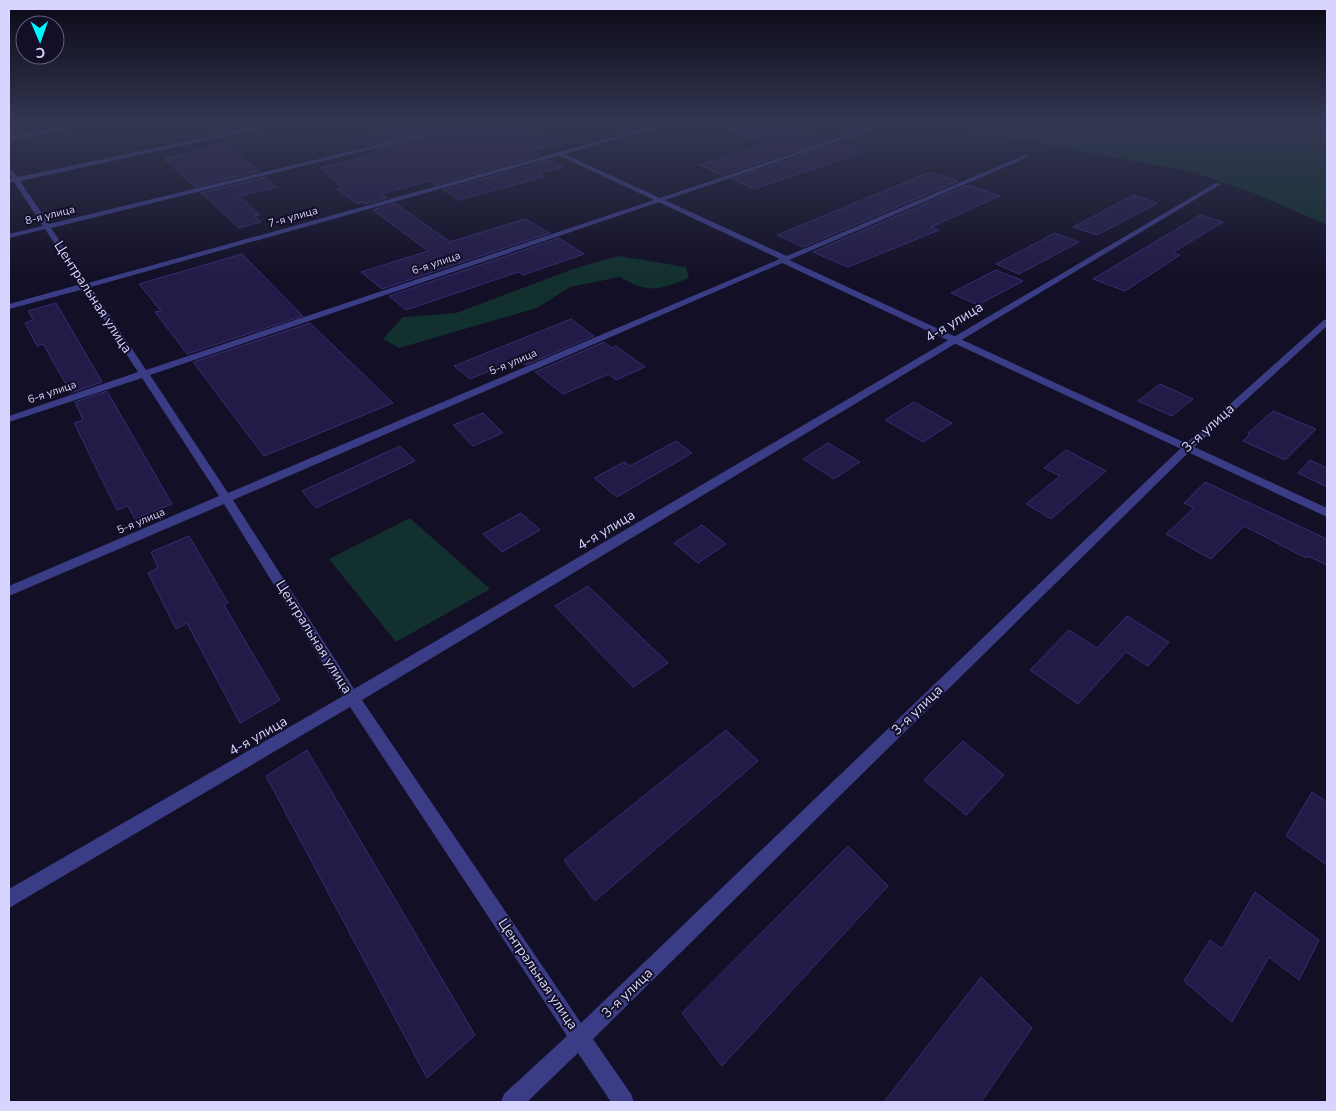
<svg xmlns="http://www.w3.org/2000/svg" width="1336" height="1111" font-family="'Nunito Sans',sans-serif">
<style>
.green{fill:#12302e}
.building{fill:#221b47;stroke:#372d73}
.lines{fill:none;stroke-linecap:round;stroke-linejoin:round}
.service{fill:#3a3c85;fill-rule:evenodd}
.minor{fill:#3a3c85;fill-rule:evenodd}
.labels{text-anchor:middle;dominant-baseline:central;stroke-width:4;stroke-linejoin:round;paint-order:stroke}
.far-street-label{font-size:11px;fill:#d7d5ff;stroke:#120f26}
.street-label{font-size:14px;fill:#d7d5ff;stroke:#120f26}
</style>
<rect width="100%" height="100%" fill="#120f26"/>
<path class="green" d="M931,123H1291L1327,133V225L1256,194L1193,172Z
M618,256L686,267L689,278C659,290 649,294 620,277L570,287L537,308L399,348L383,339L403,317L456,313L573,269Z
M410,518L490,589L396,642L329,559Z"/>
<path class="building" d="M426,123H458L365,146L354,139Z
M480,123H527L528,129L559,144L532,151L541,155L435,185L429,181L381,194L387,198L365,204L363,202L357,204L337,189L343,188L320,168L378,154L373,151Z
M719,123H801L802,134L807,133L828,140L722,175L699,165L767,143L718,125Z
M224,143L259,171L195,187L164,159Z
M838,143L863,152L754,189L732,179Z
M550,160L563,167L538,174L543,177L459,200L443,190Z
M930,172L958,181L803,247L777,235Z
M266,177L277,187L239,196L260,215L254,216L261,222L239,228L201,193Z
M968,185L1000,196L931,227L939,230L848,267L813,252Z
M1134,195L1158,203L1097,235L1073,227Z
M395,203L450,242L525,219L550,233L382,289L361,272L428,251L373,210Z
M1200,215L1223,222L1172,253L1180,255L1125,291L1093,279Z
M1055,233L1079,242L1019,274L996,264Z
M559,238L584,254L523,275L518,272L406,310L389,296Z
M242,254L303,316L187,354L155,312L161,311L139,284Z
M996,270L1023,281L978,305L951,293Z
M56,303L72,330L102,382L71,393L43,344L37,346L25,323L33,320L28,311Z
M571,319L594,336L526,365L519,359L470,379L454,366Z
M310,323L393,403L264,456L193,362Z
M604,342L612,348L616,346L645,367L616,380L609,374L563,394L535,372Z
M1160,384L1193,399L1172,416L1138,401Z
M107,391L172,504L135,519L128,506L117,510L74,423L83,420L75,402Z
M914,402L952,423L923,442L885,420Z
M1273,411L1316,429L1285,460L1243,441L1250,434L1248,433Z
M483,413L503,433L473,446L453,425Z
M676,441L692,453L617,497L594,478L624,462L630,466Z
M828,443L860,462L834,479L803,459Z
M400,446L415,461L316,508L302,491Z
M1066,450L1106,471L1051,519L1026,504L1060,476L1044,468Z
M1310,460L1327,468V487L1298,473Z
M1205,482L1327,539V565L1308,556L1306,558L1244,526L1211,559L1166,534L1194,508L1184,503Z
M521,513L540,530L502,552L483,534Z
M702,525L726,544L698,563L674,543Z
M189,536L228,603L224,605L280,700L240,723L187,623L176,629L148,573L158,568L151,552Z
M588,586L668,663L633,687L555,606Z
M1127,616L1169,642L1148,666L1126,652L1078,704L1030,670L1069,630L1097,648Z
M726,730L758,761L595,901L564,860Z
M963,741L1004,775L966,815L924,780Z
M307,750L475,1035L427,1078L266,776Z
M1312,792L1327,802V865L1286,836Z
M848,846L888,886L722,1066L682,1013Z
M1255,892L1319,940L1299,980L1269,957L1232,1022L1184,981L1210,940L1222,949Z
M981,977L1032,1028L981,1102H884Z"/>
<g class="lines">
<path class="service" d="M558,153H562L789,257V260L1327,508V517L780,262V259L558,155Z"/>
<path class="minor" d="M81,123H94L9,141V137Z
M274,123H286L20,181L49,224L467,123H478L51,228L88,283L664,123H674L91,287L146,370L869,128L874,129L150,375L228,493L1025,155L1030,156L233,500L354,689L1216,183L1221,184L362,700L581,1023L1183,446L1324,320L1327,319V326L1191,450L593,1039L631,1094L634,1102H611L578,1053L527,1102H501L504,1094L567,1036L350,707L9,908V889L343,696L224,504L9,596V586L219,496L142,378L9,422V416L138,372L84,289L9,309V304L81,284L45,229L9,238V234L43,226L14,182L9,183V179L12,178L9,173V167L18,177Z"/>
</g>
<linearGradient id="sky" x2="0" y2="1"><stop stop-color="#0a0815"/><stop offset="0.44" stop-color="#333752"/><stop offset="1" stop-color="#333752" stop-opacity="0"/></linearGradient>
<rect width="1336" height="279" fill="url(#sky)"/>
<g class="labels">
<g class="far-street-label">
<text transform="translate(50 215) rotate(-14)">8-я улица</text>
<text transform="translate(293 217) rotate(-16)">7-я улица</text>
<text transform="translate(436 263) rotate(-19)">6-я улица</text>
<text transform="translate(513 362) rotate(-23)">5-я улица</text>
<text transform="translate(52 392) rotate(-19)">6-я улица</text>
<text transform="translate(141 521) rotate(-23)">5-я улица</text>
</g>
<g class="street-label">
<text transform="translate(93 297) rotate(57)">Центральная улица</text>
<text transform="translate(954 322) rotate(-31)">4-я улица</text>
<text transform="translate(1208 428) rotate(-42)">3-я улица</text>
<text transform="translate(606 530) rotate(-31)">4-я улица</text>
<text transform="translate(314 637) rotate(58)">Центральная улица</text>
<text transform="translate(917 710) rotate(-44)">3-я улица</text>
<text transform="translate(258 736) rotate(-30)">4-я улица</text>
<text transform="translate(538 974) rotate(56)">Центральная улица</text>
<text transform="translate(627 993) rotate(-44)">3-я улица</text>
</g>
</g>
<rect width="1336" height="1111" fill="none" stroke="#d7d5ff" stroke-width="20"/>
<g transform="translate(40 40) rotate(178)"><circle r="24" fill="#120f26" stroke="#615e7d"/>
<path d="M0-4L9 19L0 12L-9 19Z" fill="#01f5ff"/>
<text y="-8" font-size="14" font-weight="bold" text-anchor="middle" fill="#d7d5ff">С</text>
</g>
</svg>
